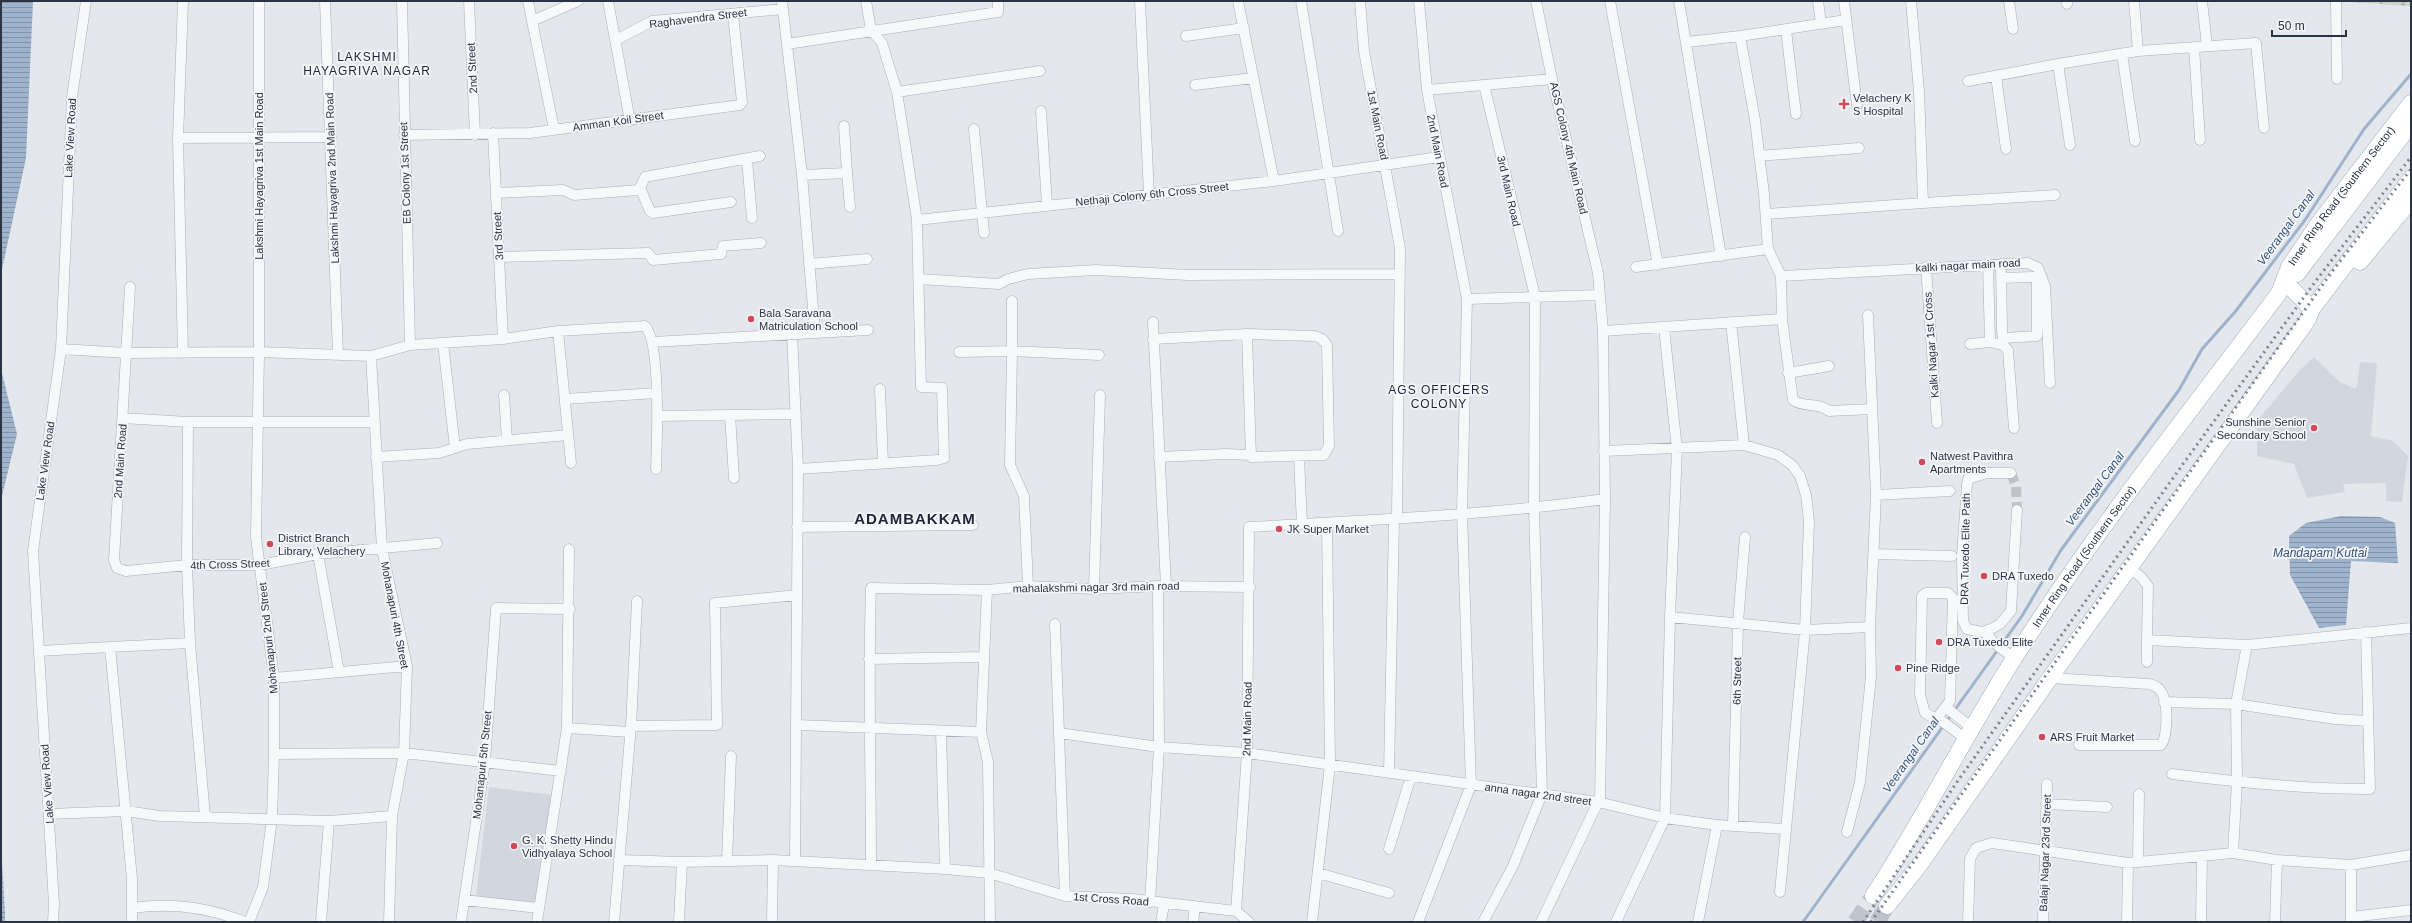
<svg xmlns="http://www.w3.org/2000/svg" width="2412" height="923" font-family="Arial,sans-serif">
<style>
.built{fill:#d2d6de}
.forest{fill:url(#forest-firs)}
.water{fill:url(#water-rules)}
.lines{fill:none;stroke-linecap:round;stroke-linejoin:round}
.stream{stroke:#9fb4cc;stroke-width:3}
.street-tunnel{stroke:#bfc3cb;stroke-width:10;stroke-dasharray:10 5;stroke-linecap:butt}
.primary-tunnel{stroke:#bfc3cb;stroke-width:16;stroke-dasharray:16 8;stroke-linecap:butt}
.street-casing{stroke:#a9aeb7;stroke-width:11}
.primary-casing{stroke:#a3abb8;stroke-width:17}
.street{stroke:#f7f8fa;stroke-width:10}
.primary{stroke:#fff;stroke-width:16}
.rail{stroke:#7d8696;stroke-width:3;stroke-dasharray:2 4;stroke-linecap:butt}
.poi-dot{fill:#d1495b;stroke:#f4f6f9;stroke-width:1.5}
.labels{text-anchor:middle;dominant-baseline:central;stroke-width:3.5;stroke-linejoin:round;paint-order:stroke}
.street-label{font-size:11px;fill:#2b3445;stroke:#f4f6f9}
.poi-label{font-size:11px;fill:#2b3445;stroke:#f4f6f9;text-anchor:start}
.neighbourhood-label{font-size:12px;letter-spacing:1px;fill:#1d2536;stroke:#f4f6f9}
.water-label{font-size:12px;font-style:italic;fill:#34527a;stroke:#f4f6f9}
.district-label{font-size:15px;font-weight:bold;letter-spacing:1px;fill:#1d2536;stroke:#f4f6f9}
</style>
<defs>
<pattern id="forest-firs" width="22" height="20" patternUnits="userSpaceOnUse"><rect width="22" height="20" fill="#c9d6c5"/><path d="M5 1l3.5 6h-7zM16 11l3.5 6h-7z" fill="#adb8ab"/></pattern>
<pattern id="water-rules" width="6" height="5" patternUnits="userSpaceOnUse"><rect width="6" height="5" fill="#9fb4cc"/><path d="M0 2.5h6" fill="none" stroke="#8293a7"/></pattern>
</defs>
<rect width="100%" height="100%" fill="#e4e7ec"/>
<path class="built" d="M2314,357L2340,382L2355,389L2357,386L2360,362L2377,363L2371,436L2393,441L2408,456L2402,502L2386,501V483L2343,484L2345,492L2307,498L2294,464L2257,456V421L2300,370Z
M489,787L553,795L538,907L476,897Z"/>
<path class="forest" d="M2348,1H2411V6L2348,2Z"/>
<path class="water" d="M1,1H33L26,158L1,274Z
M1,369L17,434L1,500Z
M2341,516L2380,517L2395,523L2398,563L2351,561L2346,625L2319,628L2290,575L2289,536L2306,523Z
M1,844L5,914V922H1Z"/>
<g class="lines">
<path class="stream" d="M1803,922L2022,616L2061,550L2179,390L2202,349L2235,312L2305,220L2364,129L2411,74"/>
<path class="street-tunnel" d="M2011,473L2016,486L2017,510"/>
<path class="primary-tunnel" d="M1855,922L1873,896
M1877,922L1887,906"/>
<g class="street-casing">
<path id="street" d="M183,1L178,138L331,137
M325,1L338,355
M402,1L410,345
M469,1L475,135
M528,1L554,129
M608,1L630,121
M782,1L802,175L815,332
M1140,1L1149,195
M1238,1L1274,181
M1301,1L1338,231
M1360,1L1364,51L1400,248L1397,519
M1536,1L1552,79L1598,273L1603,331L1605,499L1600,803
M1610,1L1658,265
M1679,1L1721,256
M1818,1L1821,23
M1844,1L1857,105
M2009,1L2013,29
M2067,1V4
M2134,1L2138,51
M2202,1L2207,46
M2336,1L2337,79
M532,21L578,1
M1786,30L1796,114
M1186,36L1244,28
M1740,36L1755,120L1764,194L1768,249L1781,276L1782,319L1793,400C1804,408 1818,402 1829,411L1872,409
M616,40L652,21L783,9
M1687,42L1740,36L1846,20
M787,44L998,12V1
M2194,47L2200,140
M2122,54L2135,141
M1996,76L2006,149
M1968,81L2058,64
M1195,85L1253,78
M1427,90L1552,79
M897,92L1040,71
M1041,111L1047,205
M844,126L847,173
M974,129L984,233
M493,133L503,339
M404,135L530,133L740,105L742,102L733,14
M178,138L183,353
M2070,145L2058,64L2138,51L2256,43L2264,128
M1759,156L1859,148
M747,160L752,218
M802,175L847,173L850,207
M641,190L650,211L653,213L731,202
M496,193L563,190L574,195L639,190L645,177L760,156
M1923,203L2055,195
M1766,214L1923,203L1919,91L1911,1
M917,220L1274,181L1439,157
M499,257L648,253L653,260L721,254L723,246L761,243
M809,264L867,259
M1988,264L1990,342L2003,345L2008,350L2014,428
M1636,267L1768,249
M1926,267L1937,423
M1781,276L2028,263L2038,268L2045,286L2050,383
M2001,278L2033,277L2037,278V336L2003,338L2002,332L2001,264
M919,279L999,284L1008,279L1028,274L1096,270L1188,275L1400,274
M130,287L114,560L117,568L126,571L187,565H260L318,554L437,543
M1467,299L1600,295
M1153,322L1166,586
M1731,322L1744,445
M558,331L571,463
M1603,331L1782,319
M792,333L798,469L795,861
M1153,339L1247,334L1315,336L1322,339L1327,345L1329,446L1324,455L1251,457L1247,334
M653,342L868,330
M443,343L455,448
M1970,344L1990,342
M61,349L126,353L259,352L371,356L410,345L503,339L558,331L645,326C661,343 657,443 656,469
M959,352L1012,351V301
M371,356L382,549L407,666L404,753L392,816L389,922
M1788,373L1829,366
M880,389L883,463
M504,395L507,440
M565,399L656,393
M730,415L734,478
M658,416L796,414
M123,418L188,422H374
M188,422L187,565L190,643L205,816
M1604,451L1744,445L1778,455L1792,465L1800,476L1806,495L1809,521L1805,630L1780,892
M376,457L439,453L467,444L568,435
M1159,457L1225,454L1251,455
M1299,457L1302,524
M798,469L937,460L944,458L942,388L921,387L917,220L897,92L882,43L871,30L866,1
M2011,473H1987L1968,479L1967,484L1962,556L1963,621L1967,629L1982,632L1991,629L2000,624L2011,611L2017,510
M1876,495L1950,491
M797,527L973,525
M318,554L339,672
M1874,554L1952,556
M2130,568L2141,577L2148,586L2147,640L2247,645L2411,628
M1028,586L1024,496L1010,465L1012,351L1099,355
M1094,589L1100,395
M987,590L981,732L988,762L990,922
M1926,593H1948L1953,598L1950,701L1936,719L1925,713L1920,695L1922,596Z
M1670,617L1805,630L1870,627
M1055,624L1065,896
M1985,632L1994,643L2014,658
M2147,640V662
M39,651L110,647
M869,659L983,657
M274,678L407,666
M2050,678L2149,684C2154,685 2159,687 2162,693C2168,703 2168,736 2161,745H2079
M2164,702L2236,704L2335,719L2367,721
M1947,708L1973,729
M1938,718L1967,740
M797,725L981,732
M631,726L717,725L715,603L797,595
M567,728L630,732
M941,732L945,869
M1059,733L1159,747L1247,753L1598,802L1665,818L1717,825L1786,829
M274,754L404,753L561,771
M1389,773L1394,519
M2172,774C2238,782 2303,789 2370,789L2366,632
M2046,804L2107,807
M49,814L126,811L160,816L329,821L392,816
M1733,826L1738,622L1745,537
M1847,832L1860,782L1871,677L1870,627L1876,495L1868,315
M1389,849L1411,776
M2233,853L2237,782L2236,704L2247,645
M619,860L682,862L773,860L945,869L989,873L1065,896L1132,899L1236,911L1249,922
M727,861L731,756
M2138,862L2139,794
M871,865C871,773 868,680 871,588L987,590L1028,586L1094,589L1158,586L1250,587
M2351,865V922
M1318,873L1389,893
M464,900L539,908
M1150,902L1159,747L1158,586
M132,908C172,902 208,907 245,922
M1236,911L1247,753L1249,527C1368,520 1487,515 1605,499
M2351,917L2411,910
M53,922L54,904L33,551L61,349L72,97L86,1
M132,922V879L110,647L190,643
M249,922L263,887L272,819L274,754V678L256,537L259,352V1
M321,922L329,821
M461,922L485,762L496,608L570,609
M537,922L567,728L569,549
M614,922L631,726L637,601
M679,922L682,862
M772,922L773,860
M1161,922L1164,904
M1193,922L1195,906
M1312,922L1330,765L1327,523
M1418,922L1471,785L1462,512L1467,299L1427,90L1419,1
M1483,922L1513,866L1542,794L1534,508L1535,296L1484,85
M1541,922L1598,802
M1616,922L1665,818L1670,617L1677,449L1664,328
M1698,922L1717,825
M1968,922L1970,859L1976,848L1992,843L2128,863L2233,853L2277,860L2351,865L2411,855
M2043,922L2047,784
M2127,922L2128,863
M2201,922L2202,856
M2275,922L2277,860"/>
</g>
<g class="primary-casing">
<g id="primary">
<path d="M2360,262L2411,200"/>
<path d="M2297,274L2411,124"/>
<path d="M2290,287L2312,309"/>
<path id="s1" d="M1873,896C1924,818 1965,735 2015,657C2095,531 2189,413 2279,293L2289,267L2318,224L2411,103"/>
<path d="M1887,906L1921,863L2050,678L2307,321L2312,309L2411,178"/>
</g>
</g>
<use href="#street" class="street"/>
<use href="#primary" class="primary"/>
<path class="rail" d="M1863,922L1957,782L2183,464L2315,282L2411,157
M1871,922L2331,273L2411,169"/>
</g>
<g class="poi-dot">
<path d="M1842 98h4v4h4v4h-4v4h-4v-4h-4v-4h4z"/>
<circle cx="751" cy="319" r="4"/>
<circle cx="2314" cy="428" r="4"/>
<circle cx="1922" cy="462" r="4"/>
<circle cx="1279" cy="529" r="4"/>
<circle cx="270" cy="544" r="4"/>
<circle cx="1984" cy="576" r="4"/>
<circle cx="1939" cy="642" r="4"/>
<circle cx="1898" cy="668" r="4"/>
<circle cx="2042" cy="737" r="4"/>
<circle cx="514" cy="846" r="4"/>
</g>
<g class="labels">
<g class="street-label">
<text transform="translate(698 18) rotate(-7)">Raghavendra Street</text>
<text transform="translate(472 68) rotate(-93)">2nd Street</text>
<text transform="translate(618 121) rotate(-8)">Amman Koil Street</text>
<text transform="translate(1378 125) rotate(79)">1st Main Road</text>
<text transform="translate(70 138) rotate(-87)">Lake View Road</text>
<text transform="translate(1569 148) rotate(77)">AGS Colony 4th Main Road</text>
<text transform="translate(1438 151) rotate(79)">2nd Main Road</text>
<text transform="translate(405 173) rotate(-92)">EB Colony 1st Street</text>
<text transform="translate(259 176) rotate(-90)">Lakshmi Hayagriva 1st Main Road</text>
<text transform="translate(332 178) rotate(-92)">Lakshmi Hayagriva 2nd Main Road</text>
<text transform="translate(1509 191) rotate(77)">3rd Main Road</text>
<text transform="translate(1152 194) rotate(-6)">Nethaji Colony 6th Cross Street</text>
<text stroke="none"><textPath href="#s1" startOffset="844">Inner Ring Road (Southern Sector)</textPath></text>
<text transform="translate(498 236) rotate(-93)">3rd Street</text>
<text transform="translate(1968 265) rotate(-3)">kalki nagar main road</text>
<text transform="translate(1931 345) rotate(-94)">Kalki Nagar 1st Cross</text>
<text transform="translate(45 461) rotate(-82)">Lake View Road</text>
<text transform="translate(120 461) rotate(-86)">2nd Main Road</text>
<text transform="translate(1965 549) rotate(-89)">DRA Tuxedo Elite Path</text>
<text stroke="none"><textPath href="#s1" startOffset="400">Inner Ring Road (Southern Sector)</textPath></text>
<text transform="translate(230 564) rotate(-2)">4th Cross Street</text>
<text transform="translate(1096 587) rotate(-1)">mahalakshmi nagar 3rd main road</text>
<text transform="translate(395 615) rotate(79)">Mohanapuri 4th Street</text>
<text transform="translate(268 638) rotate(-96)">Mohanapuri 2nd Street</text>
<text transform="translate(1737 681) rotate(-89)">6th Street</text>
<text transform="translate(1247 719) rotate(-89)">2nd Main Road</text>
<text transform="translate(482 765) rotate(-84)">Mohanapuri 5th Street</text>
<text transform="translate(47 784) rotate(-94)">Lake View Road</text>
<text transform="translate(1538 794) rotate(8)">anna nagar 2nd street</text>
<text transform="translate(2045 853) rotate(-88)">Balaji Nagar 23rd Street</text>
<text transform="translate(1111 899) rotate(4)">1st Cross Road</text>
</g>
<g class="poi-label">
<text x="1853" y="98">Velachery K<tspan x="1853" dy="13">S Hospital</tspan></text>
<text x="759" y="313">Bala Saravana<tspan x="759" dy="13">Matriculation School</tspan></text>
<text x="2306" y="422" text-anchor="end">Sunshine Senior<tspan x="2306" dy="13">Secondary School</tspan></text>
<text x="1930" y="456">Natwest Pavithra<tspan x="1930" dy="13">Apartments</tspan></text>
<text x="1287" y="529">JK Super Market</text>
<text x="278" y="538">District Branch<tspan x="278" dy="13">Library, Velachery</tspan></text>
<text x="1992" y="576">DRA Tuxedo</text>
<text x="1947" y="642">DRA Tuxedo Elite</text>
<text x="1906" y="668">Pine Ridge</text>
<text x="2050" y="737">ARS Fruit Market</text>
<text x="522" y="840">G. K. Shetty Hindu<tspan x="522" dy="13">Vidhyalaya School</tspan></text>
</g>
<g class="neighbourhood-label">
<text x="367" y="57">LAKSHMI<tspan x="367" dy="14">HAYAGRIVA NAGAR</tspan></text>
<text x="1439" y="390">AGS OFFICERS<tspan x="1439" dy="14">COLONY</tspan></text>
</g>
<g class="water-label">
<text transform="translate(2286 228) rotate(-54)">Veerangal Canal</text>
<text transform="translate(2095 489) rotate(-53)">Veerangal Canal</text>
<text x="2320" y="553">Mandapam Kuttai</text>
<text transform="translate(1911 755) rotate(-55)">Veerangal Canal</text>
</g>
<g class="district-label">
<text x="915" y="518">ADAMBAKKAM</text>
</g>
</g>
<rect width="2412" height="923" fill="none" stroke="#2b3445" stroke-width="4"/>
<path d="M2272 30v6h74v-6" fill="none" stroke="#2b3445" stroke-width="2"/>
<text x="2278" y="30" font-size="12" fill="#2b3445" stroke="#f4f6f9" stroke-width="3" paint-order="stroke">50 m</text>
</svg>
